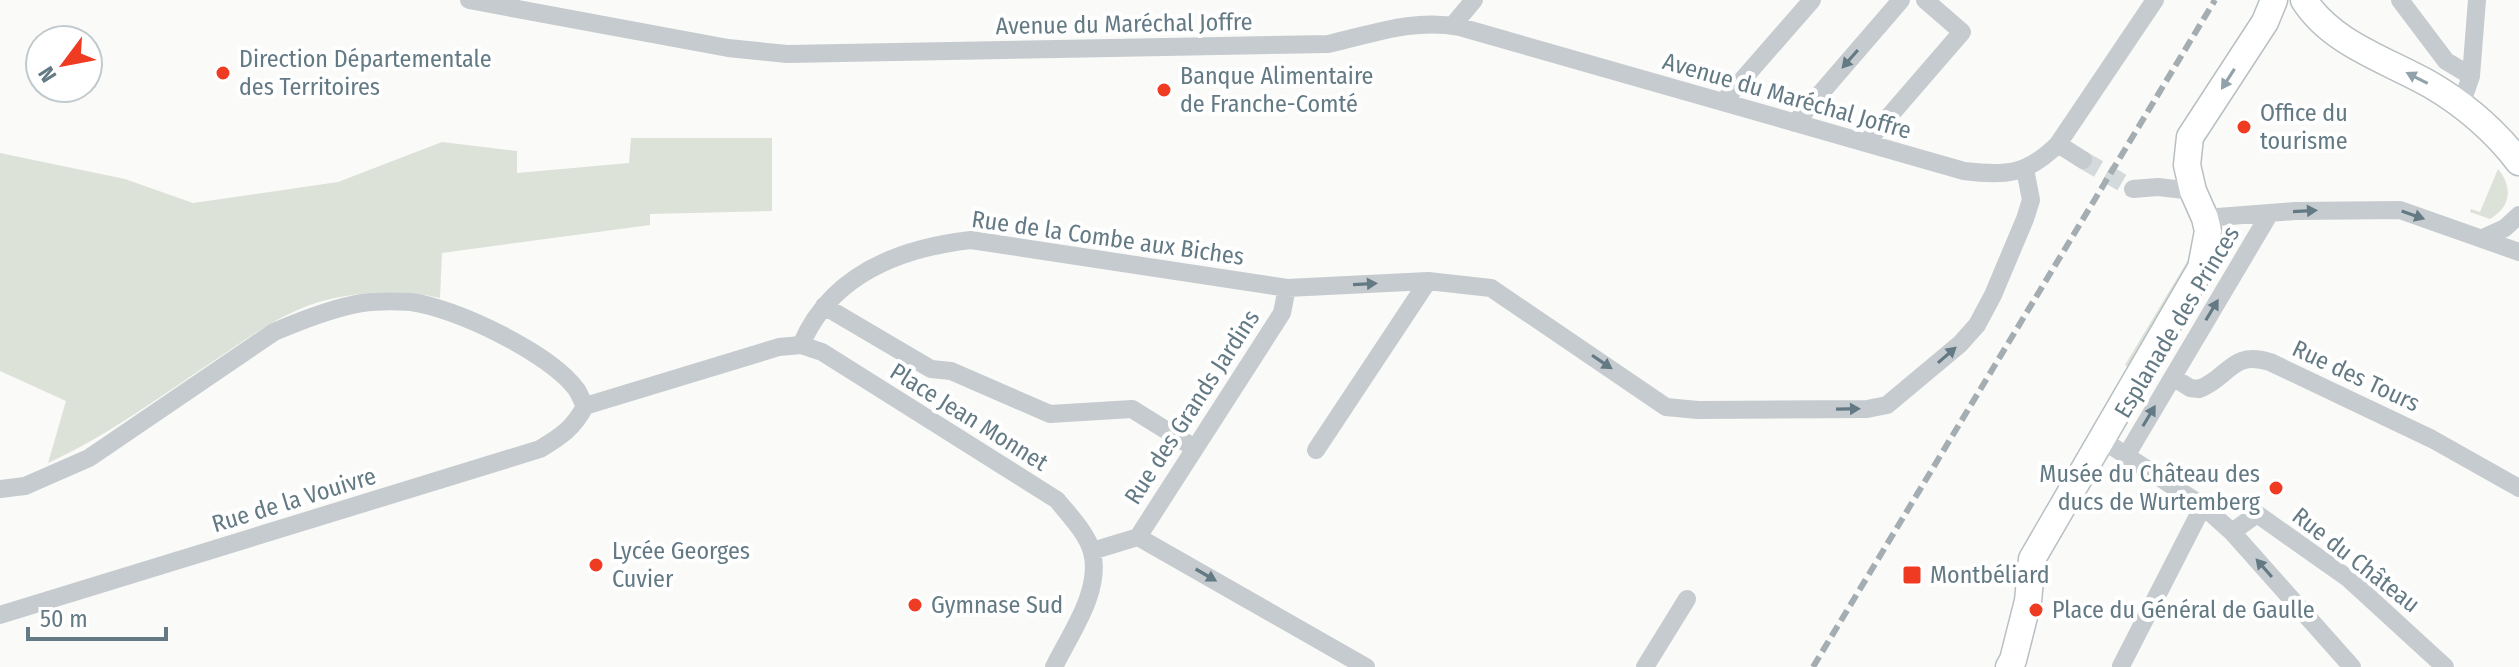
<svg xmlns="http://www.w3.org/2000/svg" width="2519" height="667" font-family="'Fira Sans Condensed',sans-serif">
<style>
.green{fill:#dde2d8}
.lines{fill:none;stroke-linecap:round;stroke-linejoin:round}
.minor-tunnel{stroke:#d4dadb;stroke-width:18;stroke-dasharray:18 9;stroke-linecap:butt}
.secondary-casing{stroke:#b7bfc3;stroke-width:29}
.minor{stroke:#c5cbce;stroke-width:18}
.secondary{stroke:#fff;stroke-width:26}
.rail{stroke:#a4adb2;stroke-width:6;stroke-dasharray:12 6;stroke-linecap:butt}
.oneway{fill:#637a85}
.oneway2{fill:#92a2aa}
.poi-dot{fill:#ef3b22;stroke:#fff;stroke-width:3}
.labels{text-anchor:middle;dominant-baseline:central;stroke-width:8;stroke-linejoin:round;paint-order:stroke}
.street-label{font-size:24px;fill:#637a85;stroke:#fff}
.poi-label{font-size:24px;fill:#637a85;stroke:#fff;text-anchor:start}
</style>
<rect width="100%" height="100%" fill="#fafaf8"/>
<path class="green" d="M631,138H772V211L650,214V225L442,253L440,298C403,289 363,291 326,300C289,309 254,334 224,354C166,392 110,435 48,463L66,401L0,371V153L125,179L193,203L338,182L442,142L517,151V173L629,163Z
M2498,169C2513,187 2511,207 2490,219L2470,212L2471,209L2480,212Z
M2188,260L2190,262L2130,368L2125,365Z"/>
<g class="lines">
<path class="minor-tunnel" d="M2083,160L2133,189"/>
<g class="secondary-casing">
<path id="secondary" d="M2304,0C2332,44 2387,60 2431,85C2465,105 2495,131 2519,162
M2009,667L2013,660L2028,601L2032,559L2201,268L2208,231L2205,218L2193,191L2187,165L2190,137L2265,22L2274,0"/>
</g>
<path class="minor" d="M469,0L728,48L787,54L1328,44C1373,34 1413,18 1460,27L1964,171C2006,176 2027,175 2058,144L2155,0
M2400,0L2446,61L2471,76
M1453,25L1474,0
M1723,102L1812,0
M2461,105L2471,76L2477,0
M1795,123L1901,0
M1866,143L1962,32L1925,0
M2058,144L2083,160
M2133,189L2158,187L2193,191
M2205,218L2295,211L2400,210L2519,252
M2483,238L2505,228L2519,215
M824,306L931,369L951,371L1050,414L1132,409L1193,447
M801,345C831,274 900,248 971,240L1287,288L1428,281L1491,288L1666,407L1698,410L1867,409L1887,405L1960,344L1977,325L1993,295L2025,219L2031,200L2025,169
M2173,377L2190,388L2199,389C2230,377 2231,350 2270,362L2432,439L2519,488
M585,406L779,347L801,345L822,352L1057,500C1069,515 1087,533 1092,552C1102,591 1070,634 1054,667
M2101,439L2203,506L2232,532L2352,667
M1316,450L1428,281
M2126,456L2270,213
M0,489L25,486L89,458L274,332C302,320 332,308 362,303C376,301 396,301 411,302C456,308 550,353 577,390C580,395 582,401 585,406
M2232,532L2257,514L2349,579L2445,667
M1138,537L1366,667
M1092,551L1138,537L1282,313L1287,288
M0,615L540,449C560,437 574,428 585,406
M2121,666L2203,506
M1645,667L1687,599"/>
<use href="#secondary" class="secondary"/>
<path class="rail" d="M1813,667L2215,0"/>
</g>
<defs><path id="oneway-solid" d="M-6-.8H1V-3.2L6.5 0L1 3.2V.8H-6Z" transform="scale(2)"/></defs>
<g class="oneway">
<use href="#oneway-solid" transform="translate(1850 59) rotate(131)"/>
<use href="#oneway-solid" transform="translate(2305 211) rotate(-3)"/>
<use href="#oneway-solid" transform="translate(2413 215) rotate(19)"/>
<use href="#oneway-solid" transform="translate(1365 284) rotate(-3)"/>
<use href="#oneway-solid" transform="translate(2212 310) rotate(-59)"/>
<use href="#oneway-solid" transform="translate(1947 355) rotate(-41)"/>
<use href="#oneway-solid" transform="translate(1602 362) rotate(34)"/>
<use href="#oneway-solid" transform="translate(1848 409) rotate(-1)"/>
<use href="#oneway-solid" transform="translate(2149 416) rotate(-59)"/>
<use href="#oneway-solid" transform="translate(2264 568) rotate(-131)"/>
<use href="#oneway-solid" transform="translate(1206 575) rotate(30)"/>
</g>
<g class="oneway2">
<use href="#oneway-solid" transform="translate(2417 78) rotate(-153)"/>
<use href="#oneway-solid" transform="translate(2228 79) rotate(123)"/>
</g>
<g class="poi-dot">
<circle cx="223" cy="73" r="8"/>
<circle cx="1164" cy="90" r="8"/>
<circle cx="2244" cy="127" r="8"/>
<circle cx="2276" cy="488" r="8"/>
<circle cx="596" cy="565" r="8"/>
<rect x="1902" y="565" width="20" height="20" rx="4"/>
<circle cx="915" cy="605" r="8"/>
<circle cx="2036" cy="610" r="8"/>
</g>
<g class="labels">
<g class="street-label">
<text transform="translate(1124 24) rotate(-1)">Avenue du Maréchal Joffre</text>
<text transform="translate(1787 96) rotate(16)">Avenue du Maréchal Joffre</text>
<text transform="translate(1108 238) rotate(8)">Rue de la Combe aux Biches</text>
<text transform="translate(2177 322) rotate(-59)">Esplanade des Princes</text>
<text transform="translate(2356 376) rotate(25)">Rue des Tours</text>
<text transform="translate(1192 407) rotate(-57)">Rue des Grands Jardins</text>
<text transform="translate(969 417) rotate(32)">Place Jean Monnet</text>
<text transform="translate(294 500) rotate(-17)">Rue de la Vouivre</text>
<text transform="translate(2356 560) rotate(38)">Rue du Château</text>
</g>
<g class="poi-label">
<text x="239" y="59">Direction Départementale<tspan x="239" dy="28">des Territoires</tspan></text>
<text x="1180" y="76">Banque Alimentaire<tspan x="1180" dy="28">de Franche-Comté</tspan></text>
<text x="2260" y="113">Office du<tspan x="2260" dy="28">tourisme</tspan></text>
<text x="2260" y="474" text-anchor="end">Musée du Château des<tspan x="2260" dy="28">ducs de Wurtemberg</tspan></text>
<text x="612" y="551">Lycée Georges<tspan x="612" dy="28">Cuvier</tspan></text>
<text x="1930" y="575">Montbéliard</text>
<text x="931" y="605">Gymnase Sud</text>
<text x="2052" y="610">Place du Général de Gaulle</text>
</g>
</g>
<g transform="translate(64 64) rotate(238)"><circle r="38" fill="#ffffff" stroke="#c1cace" stroke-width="2"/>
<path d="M0-6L14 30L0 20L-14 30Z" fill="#ef3b22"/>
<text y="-12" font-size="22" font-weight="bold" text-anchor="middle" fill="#637a85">N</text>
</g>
<path d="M28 627v12h138v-12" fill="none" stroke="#637a85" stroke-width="4"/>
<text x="40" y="627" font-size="24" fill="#637a85" stroke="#ffffff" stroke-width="6" paint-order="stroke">50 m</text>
</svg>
